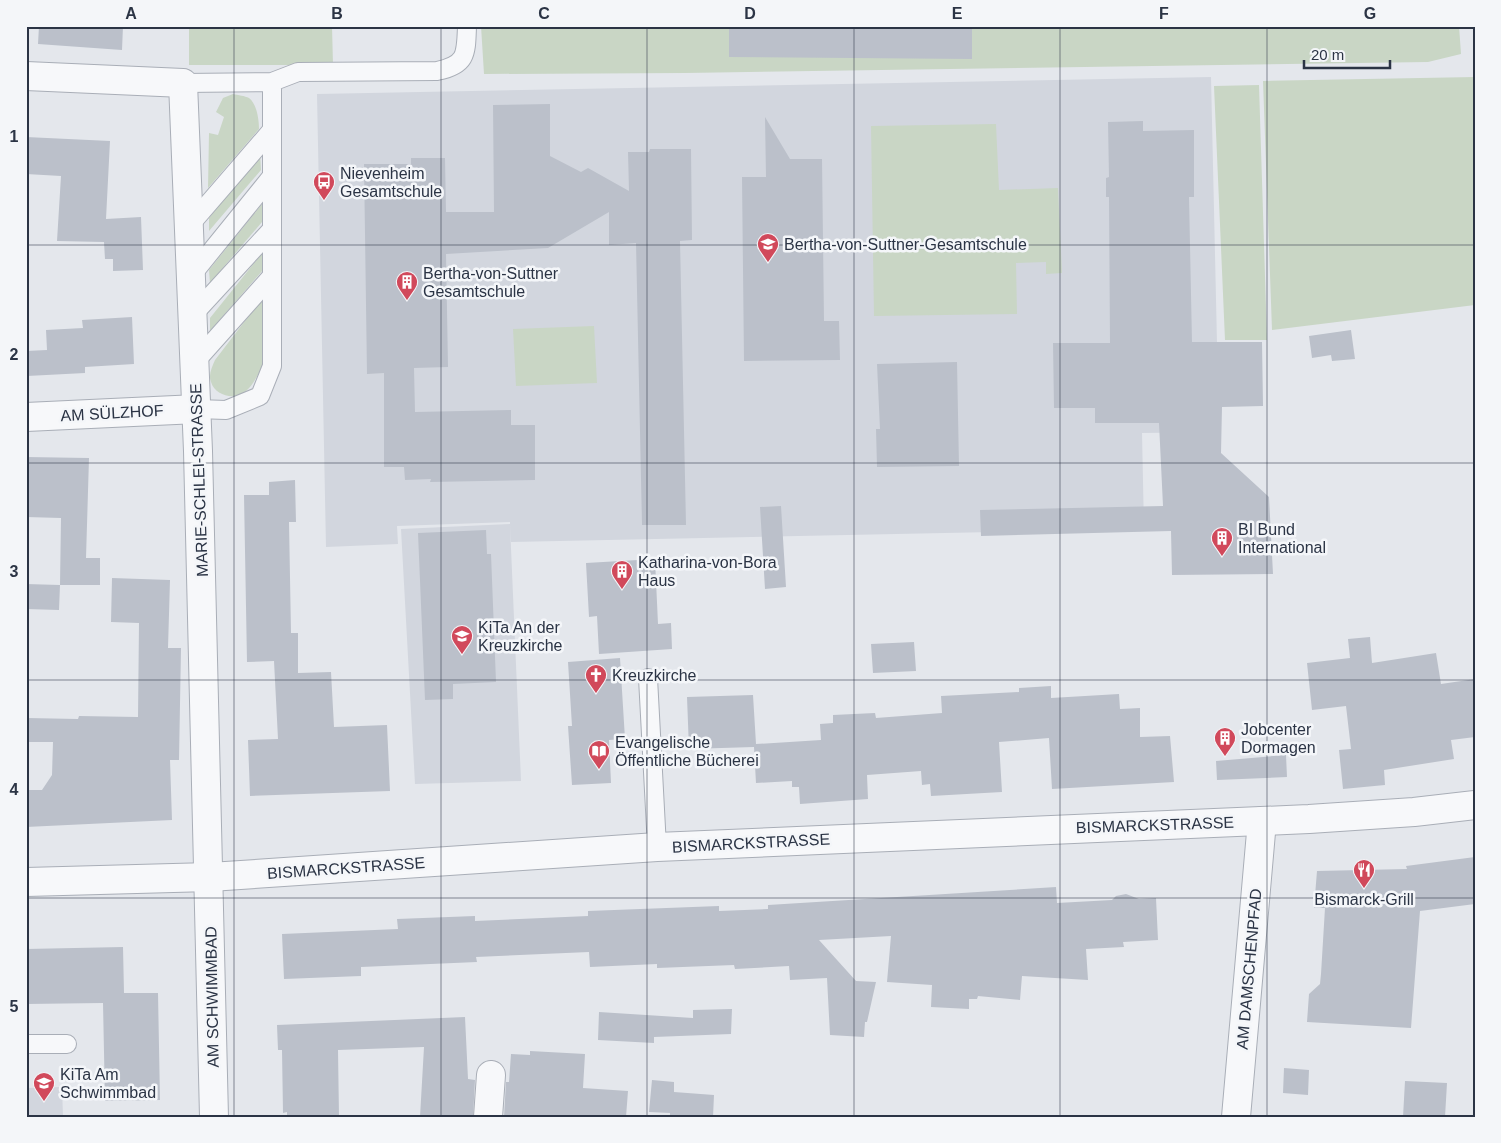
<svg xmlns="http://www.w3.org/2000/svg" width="1501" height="1143" font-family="Helvetica,sans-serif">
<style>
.built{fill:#d2d6de}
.green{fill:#c9d6c5}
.building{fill:#bbc0ca}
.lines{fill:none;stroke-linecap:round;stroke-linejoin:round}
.service-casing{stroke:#a9aeb7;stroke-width:20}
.minor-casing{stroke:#a9aeb7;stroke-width:30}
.tertiary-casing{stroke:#a9aeb7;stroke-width:30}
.service{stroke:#f7f8fa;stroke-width:18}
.minor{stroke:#f7f8fa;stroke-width:28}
.tertiary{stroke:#f7f8fa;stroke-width:28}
.grid{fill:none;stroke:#2b3445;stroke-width:1;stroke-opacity:0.55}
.labels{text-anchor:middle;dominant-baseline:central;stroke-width:5;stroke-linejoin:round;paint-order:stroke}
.poi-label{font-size:16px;fill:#2b3445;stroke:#f4f6f9;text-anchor:start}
.street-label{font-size:16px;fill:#2b3445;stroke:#f4f6f9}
.neatline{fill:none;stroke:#2b3445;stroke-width:2}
.grid-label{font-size:16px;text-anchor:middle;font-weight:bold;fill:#2b3445}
</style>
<rect width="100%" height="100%" fill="#e4e7ec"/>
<path class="built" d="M1211,77L1219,432L1142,433L1144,529L511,542L510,525L521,781L415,784L401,529L510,524V522L397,526L398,544L326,547L317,94Z
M62,1087L63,1117H26V1088Z"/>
<path class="green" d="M189,26H332L333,65H189Z
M481,26H1459L1461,54L1428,62L685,73L484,74Z
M1475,77V305L1272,330L1263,81Z
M1259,85L1267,340H1225L1214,86Z
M233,94C238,95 245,96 249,98C257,104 259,120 259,129L208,188L209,133L218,135L224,117L216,112L223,98Z
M996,124L999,190L1058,188L1062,273L1046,274V262L1016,263L1017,314L874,316L871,126Z
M260,152L261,170L209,231V218Z
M262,204V222L210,283L209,270Z
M263,252V270L210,331V318Z
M264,296C265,319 270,348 261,369C258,375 252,386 246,391C236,401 215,396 211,382C208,375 212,367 215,360Z
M594,326L597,383L516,386L513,329Z"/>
<path class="building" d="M39,26H123L122,50L38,44Z
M729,26H972V59L729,57Z
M550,104V156L581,172L588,168L629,191L628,152H649L650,149H691L692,240L680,241L686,525H642L636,243L609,245V212L548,248L446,254L448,367L414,368L415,412L511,410V425H535V480L430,482L431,479L405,480L404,467H384V373L367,374L364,164H411V158H445L446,212H494L493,105Z
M765,117L790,159H822L824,321H839L840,360L744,361L742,177H766Z
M1143,121V131L1194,130V197H1189L1192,342H1262L1263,406L1222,407L1221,453L1269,497L1273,574L1172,575L1171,531L981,536L980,510L1163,506L1159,423H1095V408H1054L1053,343H1110L1109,197H1106V178L1109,177L1108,122Z
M26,137L110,141L106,219L141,217L143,270L113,271V259H105L104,242L57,241L61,176L26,174Z
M132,317L134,364L85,367V373L27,376L26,351L47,350L46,330L83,328L82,320Z
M1351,330L1355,359L1332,361L1331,355L1312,358L1309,336Z
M957,362L959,466L877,467L876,429H880L877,364Z
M26,457L89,458L86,558H100V585H60L61,518L26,517Z
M295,480L296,522H289L291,633H298V673L331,672L334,727L387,725L390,791L250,796L248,740L278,739L274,661L247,662L244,495H269V482Z
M781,506L786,587L765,589L760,507Z
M486,530L487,554H491L496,682L453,684V699L425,700L418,533Z
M655,559L658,624L671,623L672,649L599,654L597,616L589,617L586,563Z
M112,578L170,580L168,648H181L179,760H170L172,820L26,827V790H42L52,775L53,742H27V718L78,719L79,716L138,717L139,623L111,622Z
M26,584L60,585L59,610L26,609Z
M1370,637L1372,663L1436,653L1441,684L1475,679V737L1451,740L1454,759L1384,770L1385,785L1343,789L1339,750L1351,749L1346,706L1312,710L1307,663L1350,658L1348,639Z
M914,642L916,671L873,673L871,644Z
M620,658L625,739L609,740L611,783L572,785L568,726H572L568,662Z
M1051,686V698L1119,694L1120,709L1140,708V737L1170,736L1174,782L1052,789L1049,738L999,742L1002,792L931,796L930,784L922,785L921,771L867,775L868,799L800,804L799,787H792V781L756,783L754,747L689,749L687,697L753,695L756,744L821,740L820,724L833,723V715L875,713L876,718L942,713L941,696L1019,692V688Z
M1286,755L1287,777L1217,780L1216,761Z
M1475,857V904L1420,911L1411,1028L1307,1022L1309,994L1320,984L1321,974L1325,908H1314L1317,871L1407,869L1406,866Z
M1056,887L1057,903L1112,900L1116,896L1126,894L1139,899L1156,898L1158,940L1123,942L1124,947L1086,949L1088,980L1022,976L1020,1000L978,996L977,999H969V1009L931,1007L932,985L887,982L891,936L819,940L856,981L876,982L867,1022H865L864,1037L830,1035L827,978L790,980L789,966L735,969L734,965L657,968V964L590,967L589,952L476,957L477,962L361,967V976L284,979L282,934L398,929L397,919L475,916V921L588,916V911L719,906V911L768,909V905Z
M123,947L124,993H158L160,1100L105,1101L103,1003L26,1004V949Z
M732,1009L731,1034L654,1037V1043L598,1040L599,1012L693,1018V1010Z
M465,1017L468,1079L475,1080L473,1117H420L424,1047L338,1050L339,1117H287V1112L283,1113L282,1050H278L277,1025Z
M530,1051L585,1054L583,1088L628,1091L626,1117H504L506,1082H509L511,1054L530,1055Z
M1284,1068L1309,1070L1308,1095L1283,1093Z
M652,1080L674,1082V1092L714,1095L713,1117H670V1113L649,1112Z
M1405,1081L1447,1083L1445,1117H1403Z"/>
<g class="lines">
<g class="service-casing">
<path id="service" d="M183,83L272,82L298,72L437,71C467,65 466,54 467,26
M189,226L271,131
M191,276L272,176
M192,316L272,229
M195,362L271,277
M197,409L226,410L260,396L272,366V82
M648,678L657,847
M26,1044H67"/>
</g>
<g class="minor-casing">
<path id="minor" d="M26,76L183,83L198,451L214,1117
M26,417L197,409
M488,1117L491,1075
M1236,1117L1262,821"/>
</g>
<g class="tertiary-casing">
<path id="tertiary" d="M26,882L210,877L657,847L1309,819L1414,812L1475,805"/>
</g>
<use href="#service" class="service"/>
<use href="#minor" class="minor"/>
<use href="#tertiary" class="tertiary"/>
</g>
<path class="grid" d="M234,26V1117M441,26V1117M647,26V1117M854,26V1117M1060,26V1117M1267,26V1117M26,245H1475M26,463H1475M26,680H1475M26,898H1475"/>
<defs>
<g id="bus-pin" transform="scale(1.125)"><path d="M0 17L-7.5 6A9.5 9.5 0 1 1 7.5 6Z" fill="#d1495b" stroke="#f4f6f9"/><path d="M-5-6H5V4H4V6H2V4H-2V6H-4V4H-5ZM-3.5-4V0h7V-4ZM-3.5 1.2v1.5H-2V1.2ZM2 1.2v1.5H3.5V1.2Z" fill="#fff"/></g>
<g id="school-pin" transform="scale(1.125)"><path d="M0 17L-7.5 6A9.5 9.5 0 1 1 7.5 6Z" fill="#d1495b" stroke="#f4f6f9"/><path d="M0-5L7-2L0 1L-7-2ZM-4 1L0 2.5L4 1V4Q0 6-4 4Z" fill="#fff"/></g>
<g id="building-pin" transform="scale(1.125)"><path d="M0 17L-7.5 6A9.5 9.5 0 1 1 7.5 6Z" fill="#d1495b" stroke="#f4f6f9"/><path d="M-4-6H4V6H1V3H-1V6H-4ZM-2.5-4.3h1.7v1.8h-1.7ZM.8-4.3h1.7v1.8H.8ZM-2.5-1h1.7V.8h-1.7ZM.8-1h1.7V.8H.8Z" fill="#fff"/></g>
<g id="church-pin" transform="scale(1.125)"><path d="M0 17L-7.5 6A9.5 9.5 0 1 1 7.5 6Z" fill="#d1495b" stroke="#f4f6f9"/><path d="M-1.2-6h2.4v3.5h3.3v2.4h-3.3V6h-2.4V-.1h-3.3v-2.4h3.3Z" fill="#fff"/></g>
<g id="library-pin" transform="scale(1.125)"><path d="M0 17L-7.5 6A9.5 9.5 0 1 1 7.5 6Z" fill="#d1495b" stroke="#f4f6f9"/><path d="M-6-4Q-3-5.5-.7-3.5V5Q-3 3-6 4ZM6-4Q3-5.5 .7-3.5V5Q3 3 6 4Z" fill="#fff"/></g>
<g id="restaurant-pin" transform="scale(1.125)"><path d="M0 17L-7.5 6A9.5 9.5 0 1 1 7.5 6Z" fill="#d1495b" stroke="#f4f6f9"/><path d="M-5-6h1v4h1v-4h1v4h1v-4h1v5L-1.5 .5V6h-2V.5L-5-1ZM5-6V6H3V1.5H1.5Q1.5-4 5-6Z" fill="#fff"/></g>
</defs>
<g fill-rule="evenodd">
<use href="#bus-pin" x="324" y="182"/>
<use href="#school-pin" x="768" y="244"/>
<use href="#building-pin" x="407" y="282"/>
<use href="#building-pin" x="1222" y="538"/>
<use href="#building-pin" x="622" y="571"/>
<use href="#school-pin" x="462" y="636"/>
<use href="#church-pin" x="596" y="675"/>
<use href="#building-pin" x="1225" y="738"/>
<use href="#library-pin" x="599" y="751"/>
<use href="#restaurant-pin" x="1364" y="870"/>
<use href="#school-pin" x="44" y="1083"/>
</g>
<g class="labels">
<g class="poi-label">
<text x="340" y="173">Nievenheim<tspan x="340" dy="18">Gesamtschule</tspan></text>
<text x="784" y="244">Bertha-von-Suttner-Gesamtschule</text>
<text x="423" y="273">Bertha-von-Suttner<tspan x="423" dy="18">Gesamtschule</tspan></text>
<text x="1238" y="529">BI Bund<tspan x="1238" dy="18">International</tspan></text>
<text x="638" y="562">Katharina-von-Bora<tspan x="638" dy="18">Haus</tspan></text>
<text x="478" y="627">KiTa An der<tspan x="478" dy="18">Kreuzkirche</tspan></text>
<text x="612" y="675">Kreuzkirche</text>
<text x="1241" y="729">Jobcenter<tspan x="1241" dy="18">Dormagen</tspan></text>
<text x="615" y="742">Evangelische<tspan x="615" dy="18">Öffentliche Bücherei</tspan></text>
<text x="1364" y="899" text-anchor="middle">Bismarck-Grill</text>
<text x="60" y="1074">KiTa Am<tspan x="60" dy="18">Schwimmbad</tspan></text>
</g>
<g class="street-label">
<text transform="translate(112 413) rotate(-3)">AM SÜLZHOF</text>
<text transform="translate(199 480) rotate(-92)">MARIE-SCHLEI-STRASSE</text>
<text transform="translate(1155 825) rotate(-2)">BISMARCKSTRASSE</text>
<text transform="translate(751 843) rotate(-3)">BISMARCKSTRASSE</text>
<text transform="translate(346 868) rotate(-4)">BISMARCKSTRASSE</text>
<text transform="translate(1249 969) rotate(-85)">AM DAMSCHENPFAD</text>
<text transform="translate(212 997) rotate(-91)">AM SCHWIMMBAD</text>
</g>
</g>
<rect width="1501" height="1143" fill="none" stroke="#f4f6f9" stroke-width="55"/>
<path d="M1304 60v8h86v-8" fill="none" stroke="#2b3445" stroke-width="2.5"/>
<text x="1311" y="60" font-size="15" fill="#2b3445" stroke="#f4f6f9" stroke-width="4" paint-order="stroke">20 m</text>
<rect x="28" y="28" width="1446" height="1088" class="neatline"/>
<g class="grid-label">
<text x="131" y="19">A</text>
<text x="337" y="19">B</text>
<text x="544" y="19">C</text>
<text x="750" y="19">D</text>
<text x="957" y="19">E</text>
<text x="1164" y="19">F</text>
<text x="1370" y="19">G</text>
<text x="14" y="142">1</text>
<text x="14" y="360">2</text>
<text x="14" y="577">3</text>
<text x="14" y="795">4</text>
<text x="14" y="1012">5</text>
</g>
</svg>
